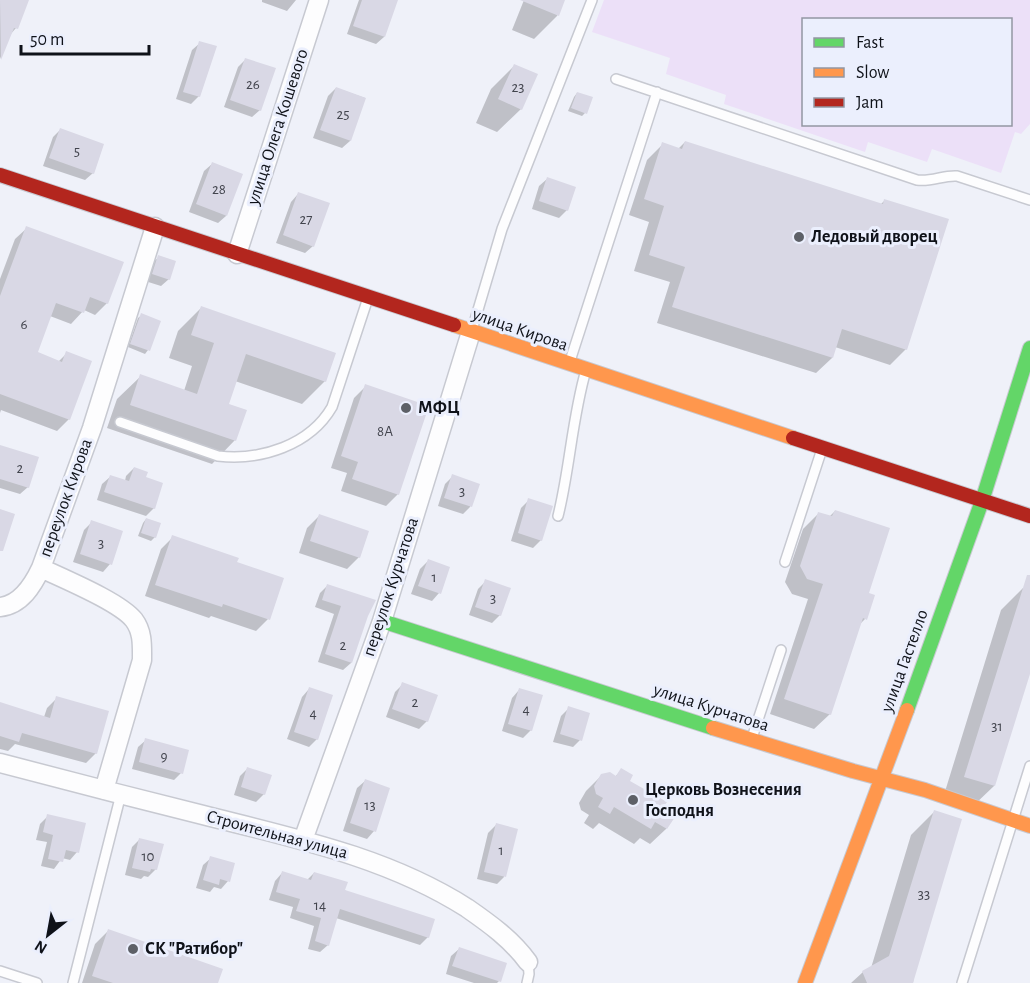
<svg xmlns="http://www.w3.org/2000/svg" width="1030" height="983" font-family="'Alegreya Sans',sans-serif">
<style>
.green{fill:#ece0f8;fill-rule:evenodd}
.shadow{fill:#0003}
.building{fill:#d9d8e5}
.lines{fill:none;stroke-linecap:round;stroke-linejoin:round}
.lane-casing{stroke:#c7c9d1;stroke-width:12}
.street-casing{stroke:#c7c9d1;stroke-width:21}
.fast-casing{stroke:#c7c9d1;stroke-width:16}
.slow-casing{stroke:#c7c9d1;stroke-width:16}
.jam-casing{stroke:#c7c9d1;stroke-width:16}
.lane{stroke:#fdfdfe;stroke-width:9}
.street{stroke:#fdfdfe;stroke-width:18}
.fast{stroke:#63d668;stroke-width:14}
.slow{stroke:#ff974d;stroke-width:14}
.jam{stroke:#b3261e;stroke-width:14}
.poi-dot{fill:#5d6067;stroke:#ebeffd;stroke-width:2}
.labels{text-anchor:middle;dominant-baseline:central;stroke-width:6;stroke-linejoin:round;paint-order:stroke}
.number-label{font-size:15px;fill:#42444d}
.street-label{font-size:18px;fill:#0f1219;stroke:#ebeffd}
.poi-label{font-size:18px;font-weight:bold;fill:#0f1219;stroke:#ebeffd;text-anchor:start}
</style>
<rect width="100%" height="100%" fill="#eff1f9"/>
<path class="green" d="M604,0H1030V124L1021,134L1015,132L1001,173L932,149L927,162L868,142L865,152L724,104L726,95L666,74L670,58L592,32ZM804,20H1010V124H804Z"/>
<path class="shadow" d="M0,0H27L16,28L9,36L0,59Z
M262,0H296L287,11L262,2Z
M359,0H397L384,37L376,44L347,34Z
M524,0H564L557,16L534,39L512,30Z
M200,43L199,96L191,104L176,99L192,50Z
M246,59L260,110L252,117L224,107L238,67Z
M514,66L521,109L497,132L476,123L491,89Z
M336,88L365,98L350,141L342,148L313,138L328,96Z
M577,93L585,113L582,116L568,111L574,97Z
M60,130L93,173L85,180L43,166L53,137Z
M685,142L880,205L885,200L906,349L890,365L835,347L832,358L816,373L657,323L670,282L634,271L649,222L629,215L647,160L663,144L678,149Z
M212,164L226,216L218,223L189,212L204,171Z
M547,179L567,210L559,218L532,209L539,186Z
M298,194L313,246L305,253L276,243L291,202Z
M27,228L107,303L95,315L84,310L71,324L50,316L36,353L58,362L67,353L69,419L57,431L1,410L0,413V279L15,239Z
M159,257L169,279L161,286L145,281L151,264Z
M201,308L325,381L302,404L235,381L227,405L235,440L212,464L107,428L117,399L141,376L184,391L192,366L169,358L178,331Z
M142,315L148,350L145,354L128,347L138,318Z
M366,386L398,494L386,506L341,491L347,473L331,468L354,398Z
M0,467L28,487L20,494L0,488Z
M134,468L144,478L154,508L146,516L97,500L102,484L110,477L125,481L126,476Z
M453,476L478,485L470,507L463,514L438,506L445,484Z
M529,500L541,540L533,548L511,541L521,508Z
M835,511L867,594L865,619L859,625L830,714L814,729L770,714L808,599L792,594L785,582L803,529L819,513L829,517Z
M319,516L359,557L347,569L299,553L307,528Z
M146,519L155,537L151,541L138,536L143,523Z
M92,522L110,564L103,572L73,562L84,530Z
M173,537L235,563L268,619L256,631L211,616L209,618L145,596L161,549Z
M428,561L439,593L432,601L411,594L420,569Z
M486,581L500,615L492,623L469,615L478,589Z
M327,586L367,615L351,663L343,670L318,662L334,614L315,607L320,593Z
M1023,588L1030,590V669L994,786L972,807L943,798L1001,610Z
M403,684L427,721L419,729L386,717L395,692Z
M309,689L317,739L309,747L287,739L302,697Z
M519,690L531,730L523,738L502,731L512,698Z
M57,698L96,753L86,763L15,744L8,751L0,749V704L44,717L47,708Z
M569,708L580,740L573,747L553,742L561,716Z
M146,740L181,773L174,780L132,769L138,747Z
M247,769L264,794L256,802L234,795L240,776Z
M621,770L628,782L660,810L673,817L666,829L650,844L640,838L634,844L599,823L593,829L584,823L589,815L581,810L579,803L586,791L602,775L615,777Z
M365,781L374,831L367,839L343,831L357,788Z
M934,812L913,983H851L863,972L871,968L911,835Z
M48,816L77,852L70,860L62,858L54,869L41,866L47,842L36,840L40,824Z
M496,825L504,877L497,884L477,879L488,833Z
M140,839L156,869L148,877L144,876L141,879L125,875L132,847Z
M211,858L228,881L221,889L214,887L210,892L196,888L203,865Z
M282,873L307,880L314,873L428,937L420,945L336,918L328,945L320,952L308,949L314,926L290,918L293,907L269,900L275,881Z
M108,931L216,983H82L95,944Z
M459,949L499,981L497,983H474L446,974L451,956Z"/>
<path class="building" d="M0,0H29L18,29L14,28L1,60Z
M362,0H398L385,37L353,26Z
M520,0H565L559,16Z
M199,41L217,46L200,97L183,92Z
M245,58L276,68L261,111L230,100Z
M514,64L538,74L522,110L498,99Z
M336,87L366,98L351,141L320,130Z
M577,92L593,97L587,114L571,108Z
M60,128L104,144L94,174L49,158Z
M685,141L883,204L884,199L949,219L907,350L842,329L833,358L672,307L685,267L649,255L664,206L644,199L662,142L682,149Z
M212,162L243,174L227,216L196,204Z
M547,177L576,187L568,211L539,201Z
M298,192L330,203L314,247L283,235Z
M26,226L124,262L108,304L90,297L84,313L56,303L38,352L62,362L66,351L92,361L70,420L0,394V296Z
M158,255L176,261L170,280L152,274Z
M201,306L336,353L326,382L246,354L229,404L247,410L236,441L130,405L140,374L197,394L214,343L191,335Z
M141,313L161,321L150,351L130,344Z
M365,384L429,406L399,495L352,479L358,462L341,456Z
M0,445L39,457L29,488L0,479Z
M134,467L148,472L146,477L163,483L155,509L104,492L110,475L129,481Z
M452,474L480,484L472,507L444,498Z
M528,498L553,506L542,541L518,533Z
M0,509L15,514L3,551H0Z
M835,510L890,528L869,593L875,595L867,620L863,618L831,715L784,699L823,584L807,579L800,566L818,512L832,516Z
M319,514L369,531L360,558L310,541Z
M146,518L161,523L156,538L141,533Z
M91,520L123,531L112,565L80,554Z
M172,535L239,558L237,562L284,578L270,620L223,604L222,607L155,585Z
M428,559L450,567L441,594L418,586Z
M1027,575H1030V674L995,786L964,777Z
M485,579L511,588L501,616L475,607Z
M327,584L376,600L368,616L352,663L325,654L341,606L322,600Z
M402,682L438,695L428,722L392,709Z
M309,687L333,695L318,740L294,732Z
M519,688L543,695L532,731L508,724Z
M56,696L109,711L97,754L22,733L19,742L0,736V702L50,718Z
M568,706L590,713L582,741L560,734Z
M145,738L189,750L183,774L139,762Z
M247,767L272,775L265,795L241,787Z
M621,768L633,775L630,781L667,802L662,809L675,817L667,829L655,822L651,829L614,807L610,814L598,807L603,798L596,794L594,786L601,774L610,772L616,776Z
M365,779L390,788L376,832L350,823Z
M934,810L962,819L913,983H867L862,971L889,956Z
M47,814L86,823L79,853L66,850L63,862L48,859L53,835L43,832Z
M496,823L518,829L506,877L484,872Z
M139,838L164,844L157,870L151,869L150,872L132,868Z
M210,856L235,863L230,882L220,879L219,885L203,880Z
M282,871L311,880L314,872L348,882L345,890L435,919L429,938L340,909L329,946L315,941L321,918L296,911L300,899L276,892Z
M108,929L223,969L218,983H113L92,976Z
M459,947L507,963L501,982L452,966Z"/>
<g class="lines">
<g class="lane-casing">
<path id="lane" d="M616,79L917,180C932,182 943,175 957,176L1030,200
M472,330L502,229L592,0
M570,361L657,92
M120,422L218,456C261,461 310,445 332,407L368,298
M558,516C570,468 572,418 586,370
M785,562L822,449
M752,738L781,650
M0,971L37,983
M73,983L121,794
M527,983L529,974L528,962
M962,983L1030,766"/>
</g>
<g class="street-casing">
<path id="street" d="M237,254L319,0
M0,607C21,605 33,585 41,568
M0,763C68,781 135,798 203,815C294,838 387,857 467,908C490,924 511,939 528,962
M104,790L142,660C142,646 143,632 134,620C120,602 64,579 41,568L92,428L155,227
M303,840L382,621L471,332"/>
</g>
<g class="fast-casing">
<path id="fast" d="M382,621L713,728
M907,710L982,501L1030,348"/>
</g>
<g class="slow-casing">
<path id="slow" d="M454,325L793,438
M713,728L853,771L925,790L1030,826
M805,983L907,710"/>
</g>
<g class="jam-casing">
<path id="jam" d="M0,175L454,325
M793,438L1030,516"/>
</g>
<use href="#lane" class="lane"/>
<use href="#street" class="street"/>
<use href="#fast" class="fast"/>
<use href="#slow" class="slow"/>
<use href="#jam" class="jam"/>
</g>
<g class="poi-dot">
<circle cx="799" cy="237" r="6"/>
<circle cx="406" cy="408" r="6"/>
<circle cx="633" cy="800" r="6"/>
<circle cx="133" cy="949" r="6"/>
</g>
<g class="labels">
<g class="number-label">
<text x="253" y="84">26</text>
<text x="518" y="87">23</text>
<text x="343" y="114">25</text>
<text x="77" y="151">5</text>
<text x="219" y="189">28</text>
<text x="306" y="219">27</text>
<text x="24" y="324">6</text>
<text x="385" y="431">8А</text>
<text x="20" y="468">2</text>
<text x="462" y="491">3</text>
<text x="101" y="543">3</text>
<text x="434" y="577">1</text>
<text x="493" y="598">3</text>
<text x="343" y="645">2</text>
<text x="415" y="702">2</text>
<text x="526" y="709">4</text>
<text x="313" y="713">4</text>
<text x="997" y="726">31</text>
<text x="164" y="756">9</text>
<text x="370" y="805">13</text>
<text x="501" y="850">1</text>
<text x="148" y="856">10</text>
<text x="924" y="894">33</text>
<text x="320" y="905">14</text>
</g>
<g class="street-label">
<text transform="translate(278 127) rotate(-72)">улица Олега Кошевого</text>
<text transform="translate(520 330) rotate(19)">улица Кирова</text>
<text transform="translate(66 498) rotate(-70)">переулок Кирова</text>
<text transform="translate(391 587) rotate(-72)">переулок Курчатова</text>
<text transform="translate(905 661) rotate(-70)">улица Гастелло</text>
<text transform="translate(711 708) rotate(18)">улица Курчатова</text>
<text transform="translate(277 835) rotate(15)">Строительная улица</text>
</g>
<g class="poi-label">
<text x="811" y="237">Ледовый дворец</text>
<text x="418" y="408">МФЦ</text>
<text x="645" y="790">Церковь Вознесения<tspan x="645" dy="21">Господня</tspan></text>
<text x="145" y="949">СК "Ратибор"</text>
</g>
</g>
<rect x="802" y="18" width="210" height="108" fill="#ebeffd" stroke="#9397a2" stroke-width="1.5"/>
<rect x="814" y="38" width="30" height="9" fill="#63d668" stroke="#9397a2" stroke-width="1.5"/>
<text x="856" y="48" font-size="18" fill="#0f1219">Fast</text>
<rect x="814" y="68" width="30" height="9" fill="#ff974d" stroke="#9397a2" stroke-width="1.5"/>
<text x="856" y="78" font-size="18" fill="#0f1219">Slow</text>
<rect x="814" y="98" width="30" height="9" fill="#b3261e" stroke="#9397a2" stroke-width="1.5"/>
<text x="856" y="108" font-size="18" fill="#0f1219">Jam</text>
<g transform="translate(48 935) rotate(211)" stroke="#ebeffd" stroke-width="4.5" paint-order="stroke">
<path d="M0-4.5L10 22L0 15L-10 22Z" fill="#0f1219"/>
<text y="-9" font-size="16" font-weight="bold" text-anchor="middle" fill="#0f1219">N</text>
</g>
<path d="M21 45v9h128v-9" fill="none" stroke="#0f1219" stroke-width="3"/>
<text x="30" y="45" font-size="18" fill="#0f1219" stroke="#ebeffd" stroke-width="4.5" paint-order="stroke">50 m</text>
</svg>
